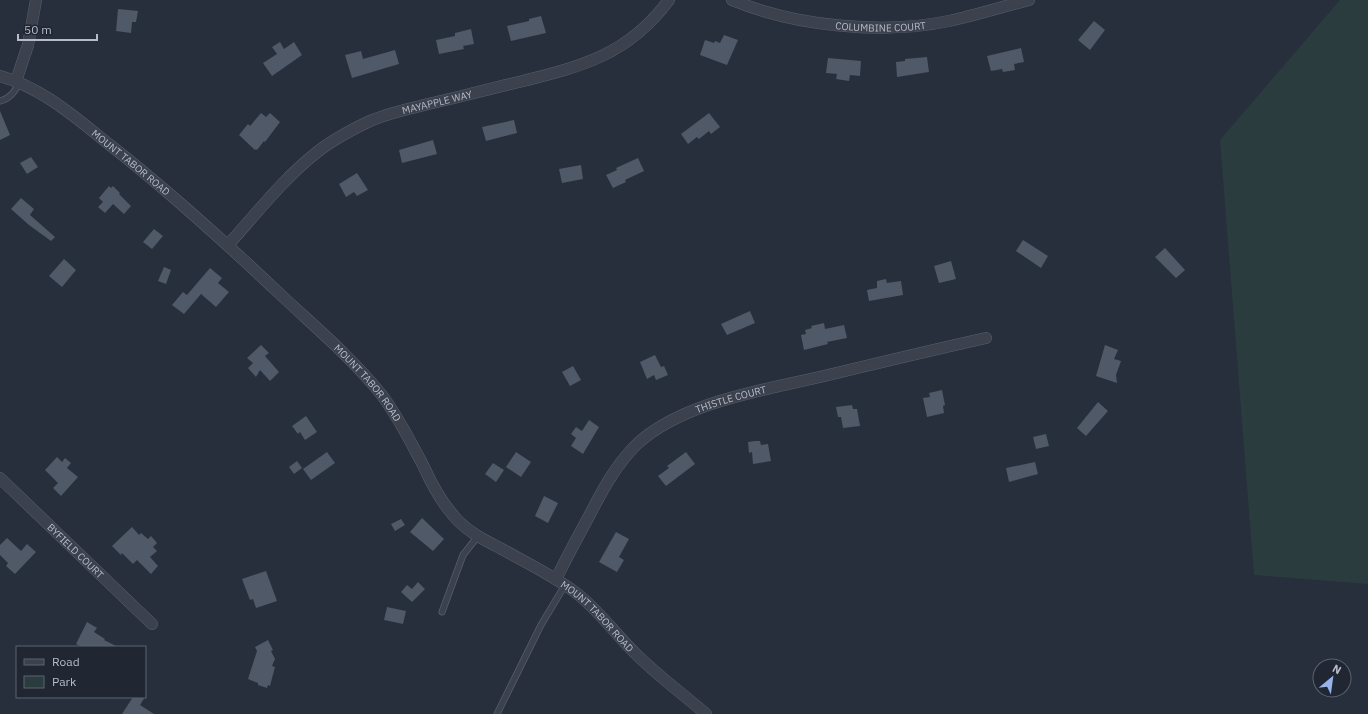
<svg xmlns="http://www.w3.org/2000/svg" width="1368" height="714" font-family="'IBM Plex Sans',sans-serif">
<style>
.green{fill:#2a3c3e}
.building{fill:#505967}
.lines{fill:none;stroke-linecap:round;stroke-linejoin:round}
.service-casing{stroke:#595f6b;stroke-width:7}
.minor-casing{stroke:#595f6b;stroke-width:12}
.service{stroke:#3b414d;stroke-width:5.5}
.minor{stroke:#3b414d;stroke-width:11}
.labels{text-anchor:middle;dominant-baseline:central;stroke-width:4;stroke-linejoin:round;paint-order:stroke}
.street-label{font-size:10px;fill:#b7bcc8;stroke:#202632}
</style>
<rect width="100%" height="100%" fill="#272f3c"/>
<path class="green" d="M1340,0H1368V584L1254,575L1220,140Z"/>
<path class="building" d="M118,9L138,11L136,22H132L131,33L116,31Z
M541,16L546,33L511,41L507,26L529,21V19Z
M1094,21L1105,30L1090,50L1078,40Z
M471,29L474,44L463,46L464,49L439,54L436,40L455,36V33Z
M724,35L738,40L727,65L700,55L705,40L714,43L715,41L720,43Z
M280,42L284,49L294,42L302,55L272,76L263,63L277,54L272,47Z
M1021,48L1024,62L1014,64L1015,70L1003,72L1002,69L991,71L987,56Z
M395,50L399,64L352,78L345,55L361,51L363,59Z
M927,57L929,72L897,77L896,62L905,61V59Z
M828,58L861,61L860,76L850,75L849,81L836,79L837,74L826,73Z
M0,111L10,135L0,140Z
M261,113L266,117L270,113L280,122L265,142L264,141L257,150L256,149L255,150L239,135L248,124L250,126Z
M709,113L720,127L711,134L709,131L699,139L697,137L688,144L681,134Z
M514,120L517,133L486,141L482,127Z
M433,140L437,154L402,163L399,150Z
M31,157L38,167L27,174L20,163Z
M638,158L644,171L625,180L626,182L613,188L606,175L617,170L616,168Z
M581,165L583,179L562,183L559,169Z
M357,173L368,190L357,196L354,192L346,197L339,184Z
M109,186L111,188L113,186L120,193L119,194L131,206L124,214L113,204L105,213L98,207L103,202L99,198Z
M21,198L34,209L30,215L55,237L51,241L29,225L11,209Z
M154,229L163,236L152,249L143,242Z
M1023,240L1048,256L1041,268L1016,251Z
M1165,248L1185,270L1176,278L1155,257Z
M64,259L76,270L62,287L49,276Z
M951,261L956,279L939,283L934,266Z
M164,267L171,270L166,284L158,281Z
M210,268L222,278L218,283L229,292L216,307L201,294L184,314L172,305L183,292L187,295Z
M886,279L887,283L901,281L903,295L869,301L867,290L877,288V281Z
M750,311L755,323L727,335L721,324Z
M824,323L825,329L844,325L847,338L827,342L828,344L804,350L801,335L806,334L805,330L812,328L811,326Z
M261,345L269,353L265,356L279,372L270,381L260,370L256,377L248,368L253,363L247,358Z
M1105,345L1118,350L1114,359L1121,361L1116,375L1117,383L1096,376Z
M655,355L661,367L664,366L668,375L656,380L654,375L647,379L640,362Z
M573,366L581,380L570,386L562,372Z
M942,390L945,405L943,406L944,413L927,417L923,398L930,397L929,393Z
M1098,402L1108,411L1086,436L1077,428Z
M852,405L853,409H857L860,426L843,428L841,417H838L836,407Z
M306,416L317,432L305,440L300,432L298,434L292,426Z
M589,420L599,427L583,454L571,446L576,438L571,434L576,427L582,431Z
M1046,434L1049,446L1036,449L1033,437Z
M755,441H760L761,445L768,444L771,461L753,464L752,452L749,453L748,442Z
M327,452L335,463L311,480L303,469Z
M516,452L531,462L521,477L506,467Z
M686,452L695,464L666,486L658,476L669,468L667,466Z
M57,457L62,462L65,458L71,463L67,468L78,477L61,496L53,488L58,483L45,470Z
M297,461L302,468L294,474L289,467Z
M1035,462L1038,474L1009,482L1006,468Z
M493,463L504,470L496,482L485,474Z
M544,496L558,503L548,523L535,516Z
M422,518L444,539L433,551L410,532Z
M401,519L405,525L395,531L391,524Z
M132,527L139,535L141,533L148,539L151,536L157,543L153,547L157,551L150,557L158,566L151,574L137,560L133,564L122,553L121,555L112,546Z
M616,532L629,539L619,557L624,560L617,572L599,562Z
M7,538L21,551L27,544L36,552L15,574L6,566L8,563L0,555V545Z
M266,571L277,601L256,608L253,599L250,600L242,579Z
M418,582L425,589L412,602L401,592L407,585L412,589Z
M387,607L406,611L403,624L384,620Z
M87,622L97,628L94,632L105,639L104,640L118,647H82L76,644Z
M268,640L273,650L271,651L275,659L272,666L275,667L270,686L268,685L267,688L258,685V683L248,679L257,651L255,647Z
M133,697H145L140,705L154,714H122Z"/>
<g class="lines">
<g class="service-casing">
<path id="service" d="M0,101C10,99 15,91 20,82
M442,612L463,555L478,536
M497,714L541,625L565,585"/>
</g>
<g class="minor-casing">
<g id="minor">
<path id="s1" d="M732,0C795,26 882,35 949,21C975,15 1002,7 1029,0"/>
<path id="s2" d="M0,76C43,88 76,118 110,145C170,192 226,243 281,295C315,327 352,358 381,394C398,416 410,441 423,465C431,483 440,500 453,515C465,530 482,539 500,548C525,562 552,575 575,592C599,610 615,634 636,654C658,676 683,694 706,714"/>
<path d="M16,81L28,45L36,0"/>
<path id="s3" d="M228,245C256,214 283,179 316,153C332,140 351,130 370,121C388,113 409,109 428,104C459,97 489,89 519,82C583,66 628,55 669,0"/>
<path id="s4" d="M0,478L152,624"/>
<path id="s5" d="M556,579C566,559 577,538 588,518C602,491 615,466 636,445C681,402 765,390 824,376C878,363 932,350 986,338"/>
</g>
</g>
<use href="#service" class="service"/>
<use href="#minor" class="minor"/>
</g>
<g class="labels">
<g class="street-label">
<text stroke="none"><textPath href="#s1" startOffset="152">COLUMBINE COURT</textPath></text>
<text stroke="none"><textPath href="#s3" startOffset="260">MAYAPPLE WAY</textPath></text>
<text stroke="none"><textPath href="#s2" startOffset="158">MOUNT TABOR ROAD</textPath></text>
<text stroke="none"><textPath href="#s2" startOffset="482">MOUNT TABOR ROAD</textPath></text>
<text stroke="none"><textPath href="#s5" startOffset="263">THISTLE COURT</textPath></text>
<text stroke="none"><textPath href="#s4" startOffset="105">BYFIELD COURT</textPath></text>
<text stroke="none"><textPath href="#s2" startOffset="818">MOUNT TABOR ROAD</textPath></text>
</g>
</g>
<rect x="16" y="646" width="130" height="52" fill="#202632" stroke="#5c626e"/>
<rect x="24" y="659" width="20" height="6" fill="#3b414d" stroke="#5c626e"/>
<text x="52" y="666" font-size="12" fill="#b7bcc8">Road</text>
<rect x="24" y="676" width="20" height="12" fill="#2a3c3e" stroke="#5c626e"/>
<text x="52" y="686" font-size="12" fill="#b7bcc8">Park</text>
<g transform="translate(1332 678) rotate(29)"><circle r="19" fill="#202632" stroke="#5c626e"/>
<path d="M0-3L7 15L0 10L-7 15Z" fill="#97b3ed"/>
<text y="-6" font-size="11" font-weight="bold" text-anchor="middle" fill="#b7bcc8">N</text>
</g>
<path d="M18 34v6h79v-6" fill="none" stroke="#b7bcc8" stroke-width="2"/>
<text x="24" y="34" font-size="12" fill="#b7bcc8" stroke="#202632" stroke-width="3" paint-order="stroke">50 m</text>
</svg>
